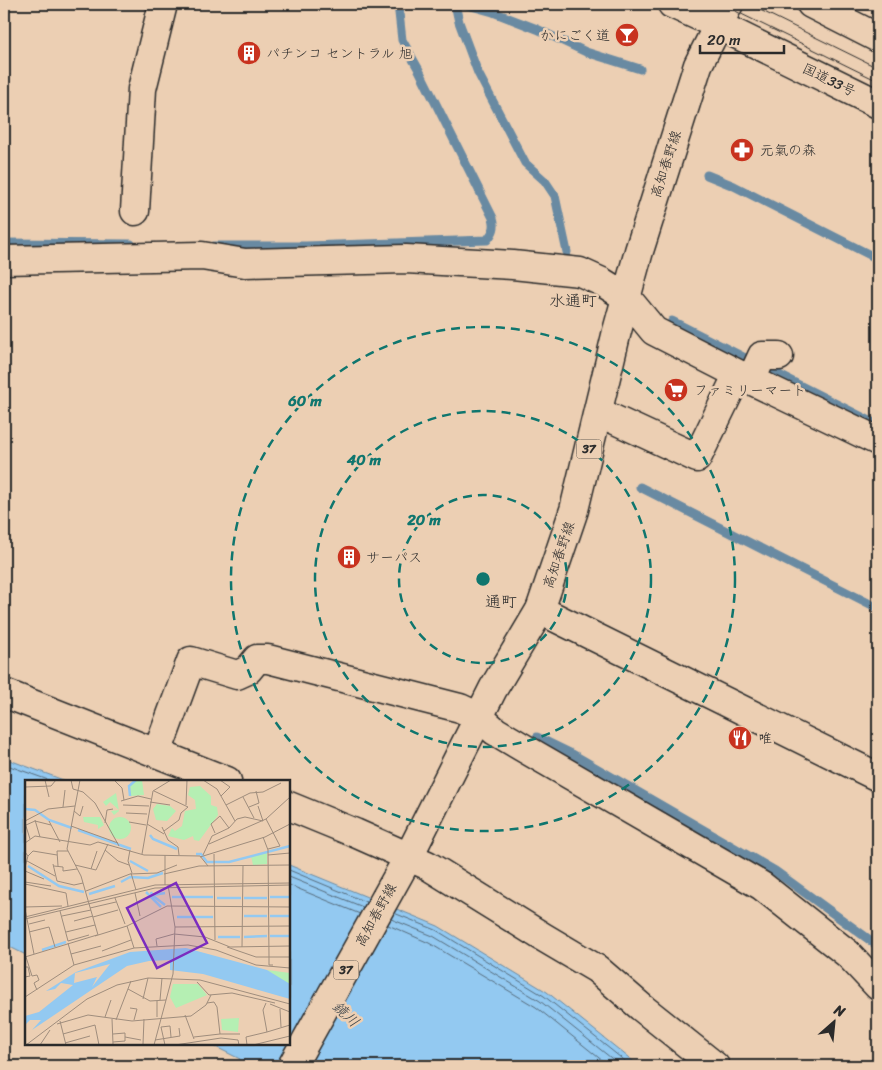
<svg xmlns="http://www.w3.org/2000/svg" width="882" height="1070" font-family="Sriracha,'Klee One',sans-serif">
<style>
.water{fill:#93c9f1;stroke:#698aa2}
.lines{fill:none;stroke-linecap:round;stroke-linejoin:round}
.shore{stroke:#556a7a;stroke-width:1}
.stream{stroke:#698aa2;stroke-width:9}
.street-casing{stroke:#2b2b2b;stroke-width:31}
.secondary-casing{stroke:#2b2b2b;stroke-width:31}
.primary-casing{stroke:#2b2b2b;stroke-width:31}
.highway-casing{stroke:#2b2b2b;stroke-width:31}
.street{stroke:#eccfb3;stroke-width:28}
.secondary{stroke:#eccfb3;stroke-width:28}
.primary{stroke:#eccfb3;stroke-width:28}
.highway{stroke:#eccfb3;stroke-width:28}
.tram{stroke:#2b2b2b;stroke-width:1}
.ring{fill:none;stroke:#0f766e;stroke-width:2.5;stroke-dasharray:9 6}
.labels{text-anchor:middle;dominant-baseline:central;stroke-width:5;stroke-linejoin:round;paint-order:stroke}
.shield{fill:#eccfb3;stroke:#655c54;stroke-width:1}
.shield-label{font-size:12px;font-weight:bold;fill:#2b2b2b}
.poi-label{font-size:14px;fill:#2b2b2b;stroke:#eccfb3;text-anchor:start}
.street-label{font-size:14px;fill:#2b2b2b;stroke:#eccfb3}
.water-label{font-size:15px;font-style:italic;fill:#3b4349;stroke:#eccfb3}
.quarter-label{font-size:16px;fill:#2b2b2b;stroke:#eccfb3}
.inset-river{fill:none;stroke:#93c9f1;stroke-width:2.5}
.inset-road{fill:none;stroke:#9f8d7d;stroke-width:1}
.view{fill:#7b2cbf;fill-opacity:0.15;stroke:#7b2cbf;stroke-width:2.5}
.inset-edge{fill:none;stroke:#2b2b2b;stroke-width:2.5}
.centre{fill:#0f766e;stroke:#eccfb3;stroke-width:2.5}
.ring-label{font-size:15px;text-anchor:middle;font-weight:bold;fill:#0f766e;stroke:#eccfb3;stroke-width:5;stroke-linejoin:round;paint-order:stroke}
</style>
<rect width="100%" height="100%" fill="#eccfb3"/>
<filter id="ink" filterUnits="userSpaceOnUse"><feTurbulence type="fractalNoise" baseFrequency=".02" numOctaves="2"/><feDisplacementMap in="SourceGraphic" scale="10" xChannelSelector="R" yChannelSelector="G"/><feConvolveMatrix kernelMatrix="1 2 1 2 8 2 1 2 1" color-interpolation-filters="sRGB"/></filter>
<g filter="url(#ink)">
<path class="water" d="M4,758L66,781H26V955L4,944Z
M289,865L438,926L547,992L639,1066H236L240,1059L210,1044H289Z"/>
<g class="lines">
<path class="shore" d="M4,764L51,781
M289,870L366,902
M289,877L363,907
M289,885L360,914
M394,913L436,930L544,996L631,1066
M391,919L433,936L540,1001L621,1066
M388,925L429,943L536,1007L609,1066"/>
<path class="stream" d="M455,4L459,22L478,73L525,163L545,181L555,196L567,252
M464,4L493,12L537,29L586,52L640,69
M707,175L734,186L878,259
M4,243L131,244
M214,246H306L487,240C493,233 496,227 493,218L419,70L402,40L398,4
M672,321L878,425
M640,487L878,608
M537,737L572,754L775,871L878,946"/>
<g class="street-casing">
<path id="street" d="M135,211L142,89L163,4
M626,297L654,331L738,374L878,441
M751,380L762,356H779
M598,412L697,458L738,374
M540,610L878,777
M4,693L227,781
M157,753L191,661L237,675L248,670L257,659H268L460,708L479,717L495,731L527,750L762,886L848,954L878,986
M289,806L355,833L427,865L543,937L597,969L641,1007L715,1066"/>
</g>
<g class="secondary-casing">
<path id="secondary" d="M4,260L202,256L245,263L406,259L513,265L580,272L602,282L626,297"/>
</g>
<g class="primary-casing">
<path id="primary" d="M292,1066L409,856L493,689L540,610L574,510L617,331L639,251L698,65L729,4"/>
</g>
<g class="highway-casing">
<path id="highway" d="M672,4L718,25L878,104
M811,4L878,38"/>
</g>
<use href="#street" class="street"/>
<use href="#secondary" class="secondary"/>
<use href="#primary" class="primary"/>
<use href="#highway" class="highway"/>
<path class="tram" d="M721,4L878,81
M748,4L878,68"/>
</g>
</g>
<g class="ring">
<circle cx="483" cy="579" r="84"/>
<circle cx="483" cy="579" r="168"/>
<circle cx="483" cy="579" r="252"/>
</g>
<defs>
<g id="bar-disc" transform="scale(1.25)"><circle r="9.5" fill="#c8321e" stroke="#eccfb3"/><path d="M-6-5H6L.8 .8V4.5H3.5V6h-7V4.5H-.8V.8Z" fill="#fff"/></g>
<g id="building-disc" transform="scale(1.25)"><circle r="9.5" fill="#c8321e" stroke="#eccfb3"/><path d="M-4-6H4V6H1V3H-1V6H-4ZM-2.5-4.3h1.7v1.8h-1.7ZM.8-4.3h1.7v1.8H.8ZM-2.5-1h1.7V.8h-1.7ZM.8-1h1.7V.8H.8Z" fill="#fff"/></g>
<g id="pharmacy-disc" transform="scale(1.25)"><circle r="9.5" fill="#c8321e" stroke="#eccfb3"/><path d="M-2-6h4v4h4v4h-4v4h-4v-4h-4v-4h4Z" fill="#fff"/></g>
<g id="supermarket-disc" transform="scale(1.25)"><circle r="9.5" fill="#c8321e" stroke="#eccfb3"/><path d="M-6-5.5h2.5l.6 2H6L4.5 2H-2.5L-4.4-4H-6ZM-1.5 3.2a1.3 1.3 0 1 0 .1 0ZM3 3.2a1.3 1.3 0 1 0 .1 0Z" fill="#fff"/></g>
<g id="restaurant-disc" transform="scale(1.25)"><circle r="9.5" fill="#c8321e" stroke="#eccfb3"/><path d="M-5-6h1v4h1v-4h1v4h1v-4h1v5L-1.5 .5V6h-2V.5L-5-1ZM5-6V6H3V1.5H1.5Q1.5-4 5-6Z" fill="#fff"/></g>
</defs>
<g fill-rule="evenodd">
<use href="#bar-disc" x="627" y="35"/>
<use href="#building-disc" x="249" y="53"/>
<use href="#pharmacy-disc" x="742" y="150"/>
<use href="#supermarket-disc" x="676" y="390"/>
<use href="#building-disc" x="349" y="557"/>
<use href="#restaurant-disc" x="740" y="738"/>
</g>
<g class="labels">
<g class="shield">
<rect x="576.5" y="439.5" width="25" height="19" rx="4"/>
<rect x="333.5" y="960.5" width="25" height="19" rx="4"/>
</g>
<g class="shield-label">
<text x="589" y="449">37</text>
<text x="346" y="970">37</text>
</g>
<g class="poi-label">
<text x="610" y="35" text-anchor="end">かにごく道</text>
<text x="266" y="53">パチンコ セントラル 旭</text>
<text x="760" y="150">元氣の森</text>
<text x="694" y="390">ファミリーマート</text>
<text x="366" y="557">サーパス</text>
<text x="758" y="738">唯</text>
</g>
<g class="street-label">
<text transform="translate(829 80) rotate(26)">国道33号</text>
<text transform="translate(666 164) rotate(-72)">高知春野線</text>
<text transform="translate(559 555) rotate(-71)">高知春野線</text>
<text transform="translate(376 915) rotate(-61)">高知春野線</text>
</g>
<g class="water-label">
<text transform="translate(346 1014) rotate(43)">鏡川</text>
</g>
<g class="quarter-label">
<text x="573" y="300">水通町</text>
<text x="501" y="601">通町</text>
</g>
</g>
<g transform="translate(25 780)">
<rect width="265" height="265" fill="#eccfb3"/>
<path d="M111,0H117L119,15L106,16L105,6ZM175,6L186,16V25L192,27L193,35L174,61L169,60L168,56L159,60L143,56L147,48L150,51L157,46L160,31L171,29L170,20L163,15L165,7ZM91,13L94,31L89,35L86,31L94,30L85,22L81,26L78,22ZM132,24L145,26L151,31L142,41L131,40L128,29ZM84 48a11 11 0 1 1 22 0a11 11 0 1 1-22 0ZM58,37H75L79,45L73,49V45L59,42ZM242,72V84L228,85L226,76ZM242,190L265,193V204L260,202ZM148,204H173L182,215L151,228L145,217ZM214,238L213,252L197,250L196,239Z" fill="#b5efb3"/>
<path d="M161,168L242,190L265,204V219L178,194L145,190V180L124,181L102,186L7,250L16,240H5L0,245V236L14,232L48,205L36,203L30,209L21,211L51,192L105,172ZM85,184L67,207L72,197L49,203L50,193Z" fill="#93c9f1" fill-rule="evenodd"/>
<path class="inset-river" d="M105,16L104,6L111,0M0,29L10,30L24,40L47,48M53,50L106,69M125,55L128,59L152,69M171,74H176L182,82H204L265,66M105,81L123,91M3,86L34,106L59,112M96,102L105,97L123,98L138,93M121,112L136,127M126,112L127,115L140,113M64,114L90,106M127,115L140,125M147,117H188M245,117H265M192,118H216M219,118H242M219,136H242M245,136H265M152,137H188M245,156H265M193,157H215M219,157L242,156M17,170L41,162"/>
<path class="inset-road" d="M20,0L24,17M46,0L48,9L58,12L70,23L94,66M55,0L42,69L56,96L73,155M178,0L192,9L210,41M195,0L205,7L196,16M90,1L97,8L99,20M0,7L26,6L31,0M129,11L163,27L156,33L154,40L139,51M218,17L229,38M96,21L113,16L126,19M125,22L145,25M98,25L124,26M161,25L162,0M201,25L225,13L238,12L256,3M233,26L238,41M38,27L40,10M224,27L234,23L231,11M49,31L55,36L58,26M101,33L122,34M241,39L255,66L243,69M10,40L15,57M0,41L23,29L50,26M24,41L35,62M104,42L121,45M0,43L5,59M80,43L82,30L88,29M122,44L139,54M1,45L10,41L26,45M46,46L93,63M137,47L143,60L153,67L154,75M190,53L186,44L195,36L204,48M238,57L243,70L244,177V185H248M0,63L10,56L65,65L73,62L119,75L175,76L183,86M184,64L241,39L265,17M80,70L93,81L104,85M105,70L103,81L107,93M0,72L3,76L0,87M117,74L128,11L146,0M189,74L190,160M140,75V105M178,75L187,56L204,48L212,39L220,37L238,41M243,75L265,73M3,76L8,71L32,75M175,77L240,57L265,44M2,81L30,96M28,84L32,101L49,105L58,103M50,85L71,90L83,64M29,86L38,87V91L52,89M33,86L32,71H43M66,89L72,71M0,91L19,99M106,93L111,110M139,94L174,86L265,85M0,102L26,106M0,104L41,113L43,126M61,111L105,94L132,93L152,85M110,113L115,136M90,118L100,144M0,127L37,126M65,128L91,122M0,129L9,174M35,131L43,161L64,155M37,136L66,130M0,137L130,105L265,103M68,137L93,130M0,139L130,108L265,105M49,141L68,136M4,144L20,140M102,146L109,168M150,147L265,146M4,152L24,147L30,167M41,152L70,145M70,156L102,146L142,126L265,127M43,163L49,185M132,166L131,159L149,154L180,157L205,167L265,166M202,167L231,177H265M217,167L218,86M77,171L106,160M46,174L76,166M0,177L72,155M1,177L7,196L12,195L14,200L9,203L12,210M0,187H3L5,196L0,197M172,202L184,215L207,213L250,223M103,209L125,221L141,220M0,217L49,185L109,168L163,165L191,170L231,185L265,188M118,219L123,198M135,220L137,198M132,221V237M241,223L238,230L242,252L265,245M245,224L265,232M105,228L112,229L109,240M255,229L256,247M160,235L169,259M80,237L86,220M87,239L88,264M91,240L106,201M35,241L41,265M32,244L63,235L107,241L166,236L181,225L186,215M38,254L70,245L74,265M88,254L100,253V261L88,262M195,254H215M100,257L116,260M169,257L195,254L192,227L189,222L182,223M130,260L155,256L154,248M40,263L65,256M118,264L119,239M1,265L62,219L92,205L123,198L175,200L265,224M15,265L25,250M129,265L148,194L150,147L143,105M140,265L136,247L145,246L146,257M150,265L196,258L213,260L214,265M222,265L221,257L242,252M228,265L265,256"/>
<path class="view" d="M151,103L182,163L132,188L102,128Z"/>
<rect width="265" height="265" class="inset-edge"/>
</g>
<circle cx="483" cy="579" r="8" class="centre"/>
<g class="ring-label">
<text x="305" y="406">60 m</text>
<text x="364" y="465">40 m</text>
<text x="424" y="525">20 m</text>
</g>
<rect width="882" height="1070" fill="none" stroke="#eccfb3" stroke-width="20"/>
<rect x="10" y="10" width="862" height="1050" fill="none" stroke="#2b2b2b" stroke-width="2" filter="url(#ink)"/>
<g transform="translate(834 1022) rotate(27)" stroke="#eccfb3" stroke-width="4" paint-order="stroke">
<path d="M0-4L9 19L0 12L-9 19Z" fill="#2b2b2b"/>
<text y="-8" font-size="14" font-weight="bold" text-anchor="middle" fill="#2b2b2b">N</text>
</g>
<path d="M700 45v8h84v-8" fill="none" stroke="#2b2b2b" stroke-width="2.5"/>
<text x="707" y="45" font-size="15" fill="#2b2b2b" stroke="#eccfb3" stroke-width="4" paint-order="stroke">20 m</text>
</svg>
